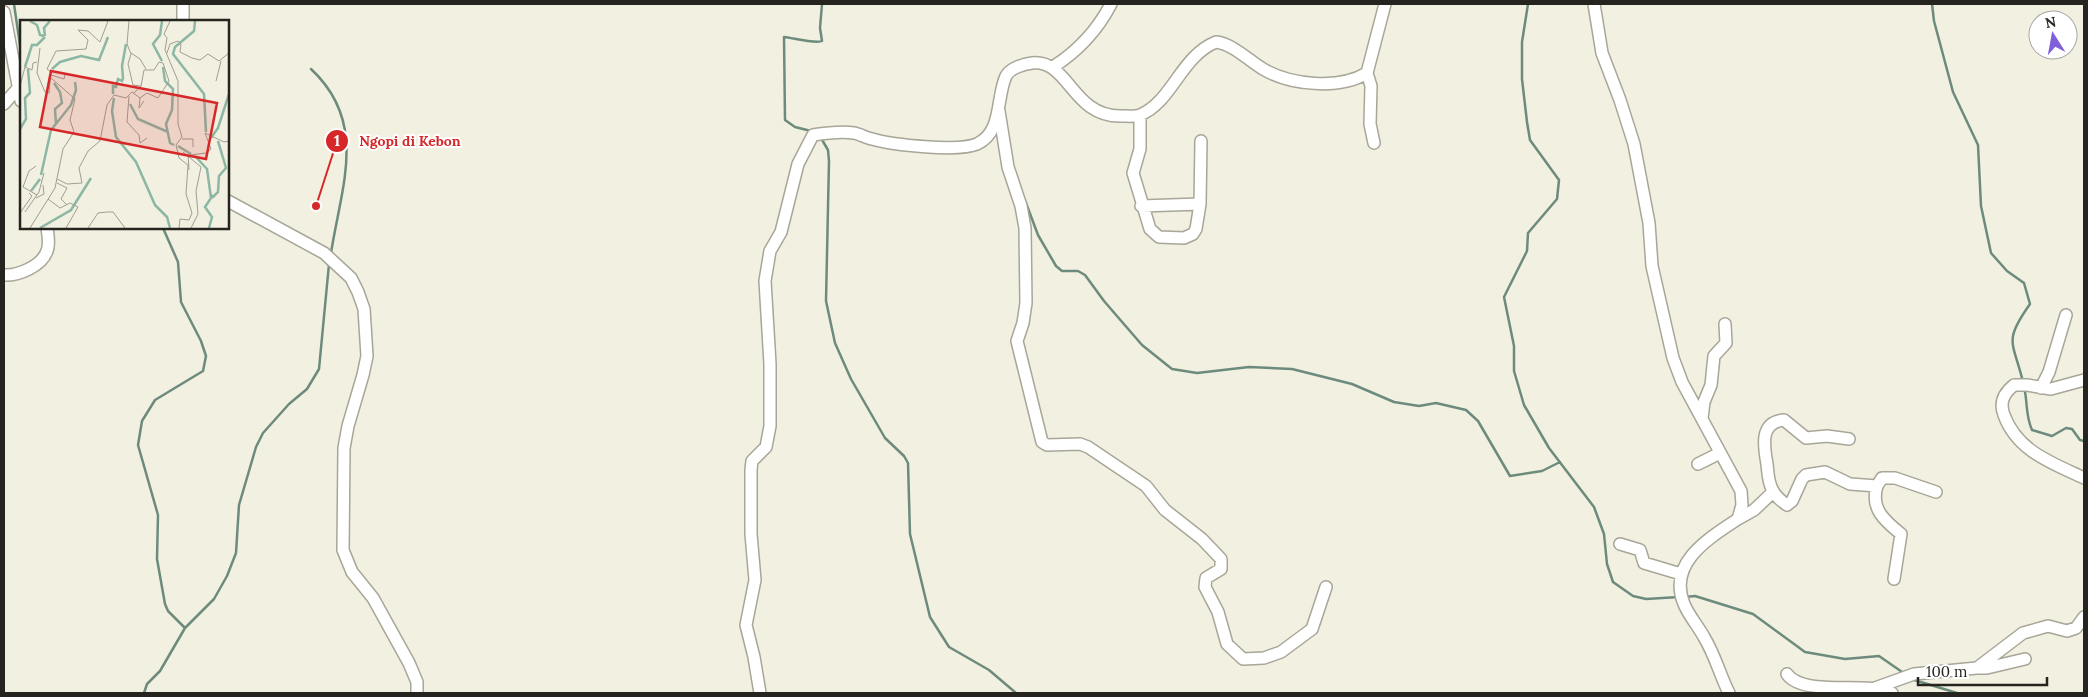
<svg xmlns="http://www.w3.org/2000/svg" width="2088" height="697" font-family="Lora,serif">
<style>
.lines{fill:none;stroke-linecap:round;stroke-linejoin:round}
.stream{stroke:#6d8b7d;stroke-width:2.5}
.minor-casing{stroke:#a8a698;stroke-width:14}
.minor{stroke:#fff;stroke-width:11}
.inset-river{fill:none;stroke:#8cb7a5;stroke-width:2.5}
.inset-road{fill:none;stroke:#a09e93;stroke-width:1}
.view{fill:#d62828;fill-opacity:0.15;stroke:#d62828;stroke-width:2.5}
.inset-edge{fill:none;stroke:#25241f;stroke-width:2.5}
.leader{fill:none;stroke:#d62828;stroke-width:2}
.callout-dot{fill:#d62828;stroke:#fff;stroke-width:2}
.mark-label{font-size:15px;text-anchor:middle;font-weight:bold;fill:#fff}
.callout-label{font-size:14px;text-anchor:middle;font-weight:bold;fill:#d62828;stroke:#fff;stroke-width:4;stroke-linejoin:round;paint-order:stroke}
</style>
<rect width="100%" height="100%" fill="#f2f0e1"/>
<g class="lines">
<path class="stream" d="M14,4L21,52
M1528,4L1522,42V79L1527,122L1530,140L1559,180L1557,199L1528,233L1527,251L1504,297L1514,346V371L1524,405L1549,448L1594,507L1604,534L1607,564L1613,582L1633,596L1646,599L1679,597
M1932,4L1934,21L1953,92L1978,145L1981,206L1991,253L2007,271L2024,283L2030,304C2003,342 2013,341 2023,382
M311,69C369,123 341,187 331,253
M811,131L795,127L785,120L784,37C793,38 816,44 822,41L820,28L822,4
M821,138L828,150L829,161L826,301L835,343L851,379L885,438L904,456L908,463L910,534L930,617L949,647L989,670L1016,693
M1026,203L1038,235L1056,266L1062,271H1078L1085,275L1104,301L1142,345L1172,369L1197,373L1249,367L1292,369L1352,384L1394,402L1419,406L1436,403L1466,410L1478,421L1510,476L1542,471L1560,462
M163,228L178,262L181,302L201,341L206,356L203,371L155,400L142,421L138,445L158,515L157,559L165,604L168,611L185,628
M2024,387C2028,403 2025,414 2032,430L2052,436L2066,428L2072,429L2080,440L2084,441
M1685,597L1695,596L1753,614L1805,652L1845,659L1879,656L1905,674
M1911,679L1957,693
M144,693L147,684L160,671L185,628L214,599L227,576L236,553L239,505L256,447L263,433L289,404L307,389L319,369L329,264"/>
<g class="minor-casing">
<path id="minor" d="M1594,4L1602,53L1620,100L1634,144L1649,223L1652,266L1673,358L1682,382L1741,491L1742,505L1738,519C1709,538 1667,563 1684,604C1689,616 1698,626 1704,637C1715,655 1720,675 1729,693
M183,5V21
M4,12L21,101
M1053,67C1078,51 1097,31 1111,4
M1367,73L1371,86L1370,124L1374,143
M4,104L18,88
M999,111L1008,167L1021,206L1025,228L1026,303L1023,323L1017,341L1042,442L1047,445L1080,444L1088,447L1146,486L1165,510L1202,539L1221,559V569L1206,578L1205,587L1218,612L1227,644L1243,659L1264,658L1281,652L1312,629L1326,587
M1140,115V149L1133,173L1150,229L1159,237L1184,238L1193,234L1196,229L1200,204L1201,141
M228,201L324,253L351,278L358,292L364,309L367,356L363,375L348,426L344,448L343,550L352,572L373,598L409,663L417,682V693
M1141,206L1200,204
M4,275C18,276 42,266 47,251C50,244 48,235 47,228
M2084,380L2051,389L2027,385H2014C2004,393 1999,402 2004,415C2017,451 2052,463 2084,478
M2041,388L2049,372L2066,315
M1702,418L1704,402L1711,385L1714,356L1726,343L1725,324
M1849,439L1827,436L1806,438L1784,420C1759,422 1764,447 1767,464C1768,473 1768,483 1773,491C1776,496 1781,501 1787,505L1792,501L1802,479L1806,475L1825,472L1850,484L1877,486C1870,509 1885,521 1901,534L1894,579
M1698,464L1720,453
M1877,486L1882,478H1895L1936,492
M1738,519L1754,510L1773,492
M1620,544L1640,550L1644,563L1681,574
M1977,668H1987L2025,659
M1787,674C1803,697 1866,681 1892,693
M1875,688L1914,674L1977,668L2023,633L2048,626L2067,631L2076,628L2084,617
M760,693L754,657L746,625L755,580L751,534V470L752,461L766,447L770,426V364L765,281L770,251L781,232L798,164L813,135C826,133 841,131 854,133C860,134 866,138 872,139C893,145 958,152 977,144C1003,132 996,97 1006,76C1010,68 1024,64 1032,63C1069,59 1072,117 1121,116C1127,116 1135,117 1140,115C1172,102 1181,56 1216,42C1233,44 1248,60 1263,69C1290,85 1339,90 1367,73L1385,4"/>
</g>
<use href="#minor" class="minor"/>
</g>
<g transform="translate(20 20)">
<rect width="209" height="209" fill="#f2f0e1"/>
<path class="inset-river" d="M10,1L17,5L20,15L24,16M175,1L174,11L155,27L153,34L184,74L186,112M25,16L24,8L30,1M142,41L133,24L140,15L142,1M5,47L12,25H17L25,17M143,47L145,61L153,69L152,90L146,104L150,123L154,125M32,49L40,42L61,36L79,40L88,17M34,63L40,72L42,83L35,89L36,104M93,74V66L96,67L98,59L102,61L103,58L102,46L106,24M94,78L92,91L96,117L116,142L135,185L147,197L150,208M110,84L118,99L148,112M0,109L6,99L5,78L10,73L8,49M191,118L198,108L209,74M158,126L171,134M175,136L187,149L191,178L185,187L192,197L189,208M21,155L31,110L51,85L56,70L55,62M11,171L20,159M191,175L193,177L198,172L199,156L206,148L198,121M20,208L51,190L71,158"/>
<path class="inset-road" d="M109,1L107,24L111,34L108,44L113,65L121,66L114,73M150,1L144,14L147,18L145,30L158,61V104L162,117L156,125L159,138L168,145L166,174L172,193L169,200L160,199L159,208M20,28L17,53L25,72L29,73L31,52L27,49L36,31L66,29L68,20L58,10L68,11L80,22L88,1M111,33L120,39L126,49M147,33L150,24L158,21L161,24L160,32L172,38L180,40L188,34L199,41L209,33M31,55L44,59L45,54M196,61L201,41M0,66L5,47L12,50L13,43L17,42M121,66L124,50H134L139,42L143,43L149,61M109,76L107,102L119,115L120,123L127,118M120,78L119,88L124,81M162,119H173V127M163,132L181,147L176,171L178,194L171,208M168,135L169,150M170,135L186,133L191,129L185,113L204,122L209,121M16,146L9,151L3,167L17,175M37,159L47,164L62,163L59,148L68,131L80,121L87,85L94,75L106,78L112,72L120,78L127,73L138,78L149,61M37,163L47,168L41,179L47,185M16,178L24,174L23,165M28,179L40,188L50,183L58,187L46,208M5,192L19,172L24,153M0,193L12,176L9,173M10,208L35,168L43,129L54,112L50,100L55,79L31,58M68,208L78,193L87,192H93L105,208"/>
<path class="view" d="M31,51L197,83L186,139L20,107Z"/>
<rect width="209" height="209" class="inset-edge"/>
</g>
<path class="leader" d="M316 206L337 141"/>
<g class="callout-dot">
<circle cx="316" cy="206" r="5"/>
<circle cx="337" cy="141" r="12"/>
</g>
<g class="mark-label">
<text x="337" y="146">1</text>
</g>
<g class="callout-label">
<text x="410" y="146">Ngopi di Kebon</text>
</g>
<rect width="2088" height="697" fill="none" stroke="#25241f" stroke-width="10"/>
<g transform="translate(2053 35) rotate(349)"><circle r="24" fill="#ffffff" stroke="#a8a7a5"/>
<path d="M0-4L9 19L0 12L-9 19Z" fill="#8060da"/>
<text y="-8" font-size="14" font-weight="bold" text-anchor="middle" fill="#25241f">N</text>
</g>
<path d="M1918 677v8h129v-8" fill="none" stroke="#25241f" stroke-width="2.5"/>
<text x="1926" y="677" font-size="15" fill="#25241f" stroke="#ffffff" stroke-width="4" paint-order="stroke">100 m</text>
</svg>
